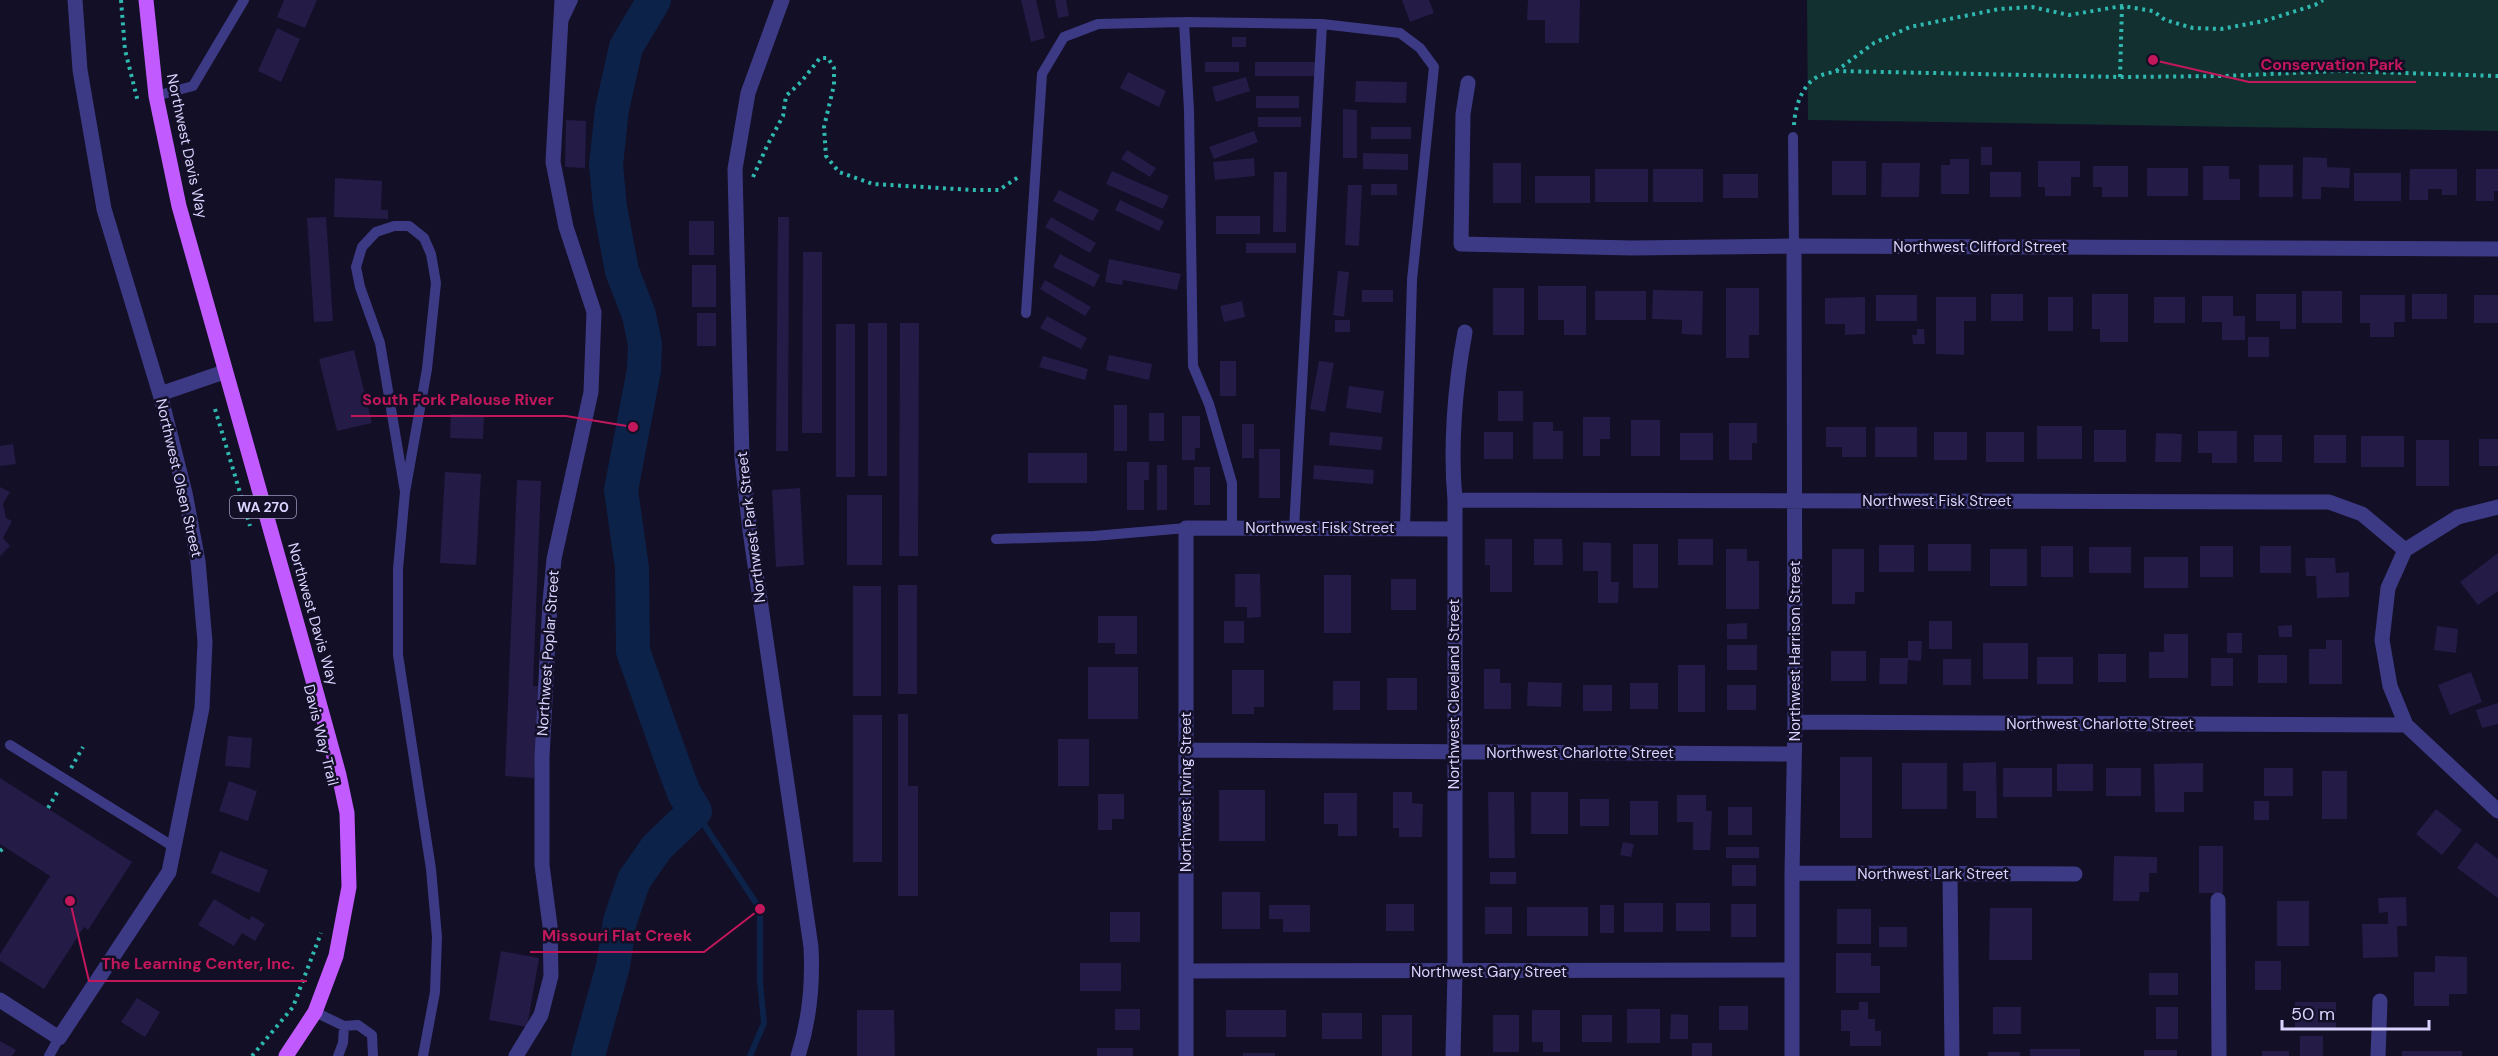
<svg xmlns="http://www.w3.org/2000/svg" width="2498" height="1056" font-family="'DM Sans',sans-serif">
<style>
.green{fill:#12302f}
.lines{fill:none;stroke-linecap:round;stroke-linejoin:round}
.stream{stroke:#0c2248;stroke-width:6}
.river{stroke:#0c2248;stroke-width:34}
.building{fill:#241b47}
.path{stroke:#2fb8b0;stroke-width:4;stroke-dasharray:3 4.5;stroke-linecap:butt}
.service{stroke:#3d3a85;stroke-width:10}
.minor{stroke:#3d3a85;stroke-width:15}
.tertiary{stroke:#3d3a85;stroke-width:15}
.primary{stroke:#c25bff;stroke-width:15}
.labels{text-anchor:middle;dominant-baseline:central;stroke-width:5;stroke-linejoin:round;paint-order:stroke}
.shield{fill:#130f26;stroke:#9e99be;stroke-width:1.5}
.shield-label{font-size:14px;font-weight:bold;fill:#d9d4ff}
.street-label{font-size:15px;fill:#d9d4ff;stroke:#130f26}
.leader{fill:none;stroke:#c2185b;stroke-width:2}
.callout-dot{fill:#c2185b;stroke:#130f26;stroke-width:2}
.callout-label{font-size:16px;text-anchor:middle;font-weight:bold;fill:#c2185b;stroke:#130f26;stroke-width:5;stroke-linejoin:round;paint-order:stroke}
</style>
<rect width="100%" height="100%" fill="#130f26"/>
<path class="green" d="M1807,0H2498V131L1808,120Z"/>
<g class="lines">
<path class="stream" d="M695,811L760,909V982L764,1023L750,1056"/>
<path class="river" d="M588,1056L613,966L620,921L634,880L657,847L695,811L684,793L671,758L633,651L632,568L621,490L644,370L645,344L639,315L622,271L610,207L606,165L612,109L626,47L654,0"/>
</g>
<path class="building" d="M284,0H317L305,28L277,17Z
M1021,0H1036L1045,38L1031,42Z
M1055,0H1066L1069,16L1058,18Z
M1402,0H1429L1434,13L1410,22Z
M1528,0H1580L1579,43H1545V20H1527Z
M277,28L300,39L281,82L258,71Z
M1232,37H1246V47H1232Z
M1205,62H1239V72H1205Z
M1255,62H1317V76H1255Z
M1128,72L1166,91L1159,107L1120,88Z
M1246,77L1250,91L1216,102L1212,87Z
M1356,81L1407,82L1406,103L1355,102Z
M1256,96H1299V108H1256Z
M1343,109L1357,110V158H1343Z
M1258,117H1301V127H1258Z
M566,120L586,121L585,168L565,167Z
M1371,127H1411V139H1371Z
M1254,131L1258,142L1214,159L1209,147Z
M1981,147H1992V165H1981Z
M1127,150L1156,168L1150,177L1121,159Z
M1363,153L1408,154V170L1363,169Z
M2303,157L2327,158V167L2350,168L2349,188L2321,187V199H2302Z
M1254,158L1255,176L1215,180L1213,162Z
M1950,159H1969V194H1941V165H1950Z
M1832,161H1866V195H1832Z
M2038,161H2080V177H2071V196H2045V187H2038Z
M1493,163H1521V203H1493Z
M1882,163H1920L1919,197H1881Z
M2259,165H2293V197H2259Z
M2093,166H2128V197H2102V187H2093Z
M2203,166H2229V179H2240V200H2203Z
M2147,168H2188V196H2147Z
M1595,169H1648V202H1595Z
M1653,169H1703V202H1653Z
M2410,169H2457V195H2442V189H2428V200H2409Z
M2476,169H2498V191H2494V201H2476Z
M1112,171L1169,196L1163,209L1106,184Z
M1274,172H1287L1286,232H1273Z
M1990,172H2021V197H1990Z
M2354,173H2401V201H2354Z
M1723,174H1758V198H1723Z
M1535,176H1590V203H1535Z
M335,178L382,181L381,210H388V219L334,217Z
M1371,184H1397V195H1371Z
M1348,185H1362L1359,246L1345,245Z
M1059,190L1099,210L1093,221L1053,201Z
M1120,200L1164,221L1159,231L1115,210Z
M1216,216H1260V234H1216Z
M326,217L333,321L314,322L307,218Z
M778,217H789L788,451H776Z
M1051,217L1096,243L1090,253L1045,227Z
M689,221H714V255H689Z
M1246,243H1296V253H1246Z
M803,252H822V433H802Z
M1060,254L1100,275L1094,287L1053,267Z
M1109,259L1181,274L1177,290L1123,280L1122,285L1105,282Z
M692,265H716V307H692Z
M1338,271L1349,272L1344,317L1333,315Z
M1045,280L1091,307L1085,316L1040,289Z
M1538,286H1586V335H1564V320H1538Z
M1493,288H1524V335H1493Z
M1726,288H1759V335H1749V358H1726Z
M1362,290H1393V302H1362Z
M1653,290L1703,291L1702,335L1682,334V320L1652,319Z
M1595,291H1646V320H1595Z
M2302,291H2342V323H2302Z
M1991,294H2023V321H1991Z
M2092,294H2128V342H2100V329H2092Z
M2256,294H2296V329H2280V321H2256Z
M2412,294H2447V319H2412Z
M1876,295H1917V321H1876Z
M2360,295H2405V322H2394V337H2370V323H2360Z
M2474,295H2498V323H2474Z
M2202,296H2233V316H2245V340H2222V322H2202Z
M1865,297V334L1845,335V324H1825V298Z
M1936,297H1976V321H1964V355L1936,354Z
M2048,297H2073V331H2048Z
M2154,297H2185V323H2154Z
M1242,301L1245,317L1224,322L1220,306Z
M697,313H716V346H697Z
M1047,316L1087,338L1081,349L1040,328Z
M1335,320H1350V332H1335Z
M868,323H887V476H868Z
M900,323H919L918,556H899Z
M836,324H855V477H836Z
M1917,329H1924L1925,344H1913L1912,335H1917Z
M2248,337H2269V357H2248Z
M354,350L372,423L337,431L319,359Z
M1109,355L1152,364L1149,380L1106,370Z
M1043,356L1088,369L1085,380L1039,367Z
M1220,361H1236V396H1220Z
M1319,361L1334,363L1325,412L1310,409Z
M1349,386L1384,391L1381,413L1346,408Z
M1498,391H1523V421H1498Z
M1114,405H1127V451H1114Z
M1149,413H1164V441H1149Z
M451,414L484,415L483,439L450,438Z
M1182,416H1200V448H1195V460H1182Z
M1583,417H1610V439H1600V456H1583Z
M1631,420H1660V456H1631Z
M1533,422H1553V431H1563V459H1533Z
M1729,423H1757V443H1752V460H1729Z
M1242,424H1254V458H1242Z
M2037,426H2082V459H2037Z
M1826,427H1866V457H1842V447H1826Z
M1875,427H1917V457H1875Z
M2094,430H2126V462H2094Z
M2198,431H2237V463H2212V453H2198Z
M1330,432L1383,437L1381,450L1329,445Z
M1484,432H1513V459H1484Z
M1934,432H1967V460H1934Z
M1986,432H2024V462H1986Z
M1680,433H1713V460H1680Z
M2156,433L2182,434L2181,462H2155Z
M2254,435H2282V462H2254Z
M2314,435H2346V463H2314Z
M2361,436H2404V467H2361Z
M2479,439H2498V466H2479Z
M2416,440H2449V486H2416Z
M13,444L16,464L0,466V446Z
M1259,449H1280V498H1259Z
M1028,453H1087V483H1028Z
M1127,462H1149V480H1144V510H1127Z
M1157,465H1167V510H1157Z
M1314,465L1374,470L1373,484L1313,479Z
M1194,467H1210V505H1194Z
M445,472L481,474L476,565L440,563Z
M517,480L541,481L533,686H538L534,778L505,776Z
M0,487L10,492L3,504L6,518L12,521L3,538L10,546L0,556Z
M800,488L804,565L776,567L772,490Z
M847,495H882V565H847Z
M1485,539H1512V592H1490V565H1485Z
M1534,539H1562L1563,565H1534Z
M1678,539H1713V565H1678Z
M1583,542L1611,543V582H1619L1618,603H1598V571H1583Z
M1633,544H1658V588H1633Z
M1928,544H1971V571H1928Z
M1879,545H1914V572H1879Z
M2041,546H2073V577H2041Z
M2200,546H2233V577H2200Z
M2260,546H2291V573H2260Z
M2089,547H2131V573H2089Z
M1726,549H1747V561H1759V609H1726Z
M1832,549H1864V592H1855V604H1832Z
M1990,549H2027V586H1990Z
M2498,553V591L2478,605L2460,582Z
M2144,557H2188V588H2144Z
M2305,558H2335L2336,573L2349,572V597L2317,598L2316,576H2306Z
M1235,574H1260L1261,617L1247,618V607H1235Z
M1324,575H1351V633H1324Z
M1391,579H1416V610H1391Z
M898,585H917V694H898Z
M853,586H881V696H853Z
M1098,616H1137V654H1115V643H1098Z
M1224,621H1244V643H1224Z
M1929,621H1952V649H1929Z
M1747,623V639H1727V624Z
M2292,625V637H2279L2278,626Z
M2437,626L2458,629L2456,653L2434,650Z
M2227,633H2242V653H2227Z
M2164,634H2188V678H2149V652H2164Z
M2326,640H2342V684H2309V649H2326Z
M1908,641H1922L1921,661L1908,660L1907,684H1879L1880,658H1908Z
M1983,643H2028V679H1983Z
M1727,645H1757V670H1727Z
M1831,651H1866V681H1831Z
M2098,654H2126V682H2098Z
M2258,655H2287V683H2258Z
M2037,657H2073V684H2037Z
M2211,658H2233V686H2211Z
M1943,659H1971V685H1943Z
M1678,665H1705V712H1678Z
M1088,667H1138V719H1088Z
M1484,669H1500V683H1511V709H1484Z
M1232,670H1264V707H1254V714H1232Z
M2471,672L2482,702L2450,715L2438,685Z
M1387,678H1417V710H1387Z
M1333,681H1360V710H1333Z
M1528,682L1562,683L1561,707L1527,706Z
M1630,683H1658V709H1630Z
M1583,685H1612V711H1583Z
M1727,685H1756V710H1727Z
M2498,703V724L2482,728L2476,710Z
M898,714H908V786H918V896H898Z
M853,715H882V862H853Z
M228,736L252,738L250,768L225,766Z
M1058,739H1089V786H1058Z
M1840,757H1872V838H1840Z
M1996,762L1997,818H1976V791H1963V763Z
M1902,763H1947V809H1902Z
M2203,763V792H2184V812H2155L2154,764Z
M2057,764H2093V791H2057Z
M2003,768H2052V797H2003Z
M2106,768H2141V796H2106Z
M2264,768H2293V796H2264Z
M2322,771H2347V819H2322Z
M0,778L132,862L88,930L84,927L44,989L0,961V954L50,876L0,844Z
M229,781L257,791L248,821L219,811Z
M1219,790H1265V841H1219Z
M1393,792H1412V803L1423,804L1422,837H1399V828H1393Z
M1488,792H1514L1515,858H1489Z
M1531,792H1568V834H1531Z
M1324,793H1357V836H1338V824H1324Z
M1098,794H1124V819H1112V830H1098Z
M1677,795H1706V811H1712L1710,850H1693V822H1677Z
M1580,799H1609V826H1580Z
M1630,801H1658V835H1630Z
M2254,801H2269V820H2254Z
M1728,807H1752V835H1728Z
M2436,809L2462,830L2442,855L2416,834Z
M1623,842L1634,844L1631,857L1620,855Z
M2476,842L2498,859V898L2457,868Z
M2199,846H2223V893H2199Z
M1726,847H1759V858H1726Z
M220,851L268,870L259,893L211,873Z
M2114,856L2157,857V873H2149V892H2140L2139,901H2113Z
M1732,865H1756V886H1732Z
M1490,872H1516V884H1490Z
M1222,892H1260V929H1222Z
M2406,897L2407,926H2397L2398,957L2363,958L2362,924H2388V912L2379,913L2378,898Z
M214,899L249,920L252,916L265,924L255,941L242,933L234,946L198,925Z
M2277,901H2309V946H2277Z
M1624,903H1663V932H1624Z
M1676,903H1710V931H1676Z
M1386,904H1414V931H1386Z
M1731,904H1756V937H1731Z
M1269,905H1310V932H1283V919H1269Z
M1600,905H1614V933H1600Z
M1485,907H1512V934H1485Z
M1527,907H1588V936H1527Z
M1990,908H2032V960H1989Z
M1837,909H1871V944H1837Z
M1110,912H1140V942H1110Z
M1879,927H1907V947H1879Z
M501,951L539,958L527,1027L489,1020Z
M1836,953H1871V966H1880V993H1836Z
M2435,956L2467,957V994H2449V1006H2414V972H2435Z
M2255,961H2281V990H2255Z
M1080,963H1121V991H1080Z
M2149,973H2178V995H2149Z
M137,998L160,1012L145,1037L121,1022Z
M1859,1002H1868V1019H1875V1031H1881V1046H1850V1031H1841V1010H1859Z
M2295,1002H2336V1030H2295Z
M1719,1006H1748V1030H1719Z
M1993,1007H2021V1034H1993Z
M2156,1007H2178V1039H2156Z
M1115,1009H1140V1030H1115Z
M1627,1009H1660V1043H1627Z
M857,1010H894L895,1056H857Z
M1226,1010H1286V1037H1226Z
M1532,1010H1560V1052H1543V1042H1532Z
M1322,1013H1362V1039H1322Z
M1671,1014L1688,1015V1039H1670Z
M1382,1015H1412V1056H1382Z
M1493,1015H1519V1052H1493Z
M1582,1015H1612V1042H1582Z
M2300,1036H2323V1056H2300Z
M0,1041L16,1050L12,1056H0Z
M1692,1043H1712V1056H1692Z
M1097,1048H1133V1056H1097Z
M2030,1049H2080V1056H2030Z
M2144,1050H2177V1056H2144Z
M2262,1051H2289V1056H2262Z
M2402,1051H2462V1056H2402Z
M1988,1052H2020V1056H1988Z
M1243,1053H1275V1056H1243Z"/>
<g class="lines">
<path class="path" d="M121,0L125,50L138,102
M1836,71L1874,43L1910,27L1999,9L2032,7L2069,15L2122,6L2153,11L2165,20L2193,28L2221,29L2264,21L2315,5L2323,0
M2120,77L2122,6
M1794,125C1795,108 1801,86 1817,77C1822,74 1831,73 1836,71L2120,77L2224,76L2339,71L2498,76
M753,177L767,146L783,116L786,96L801,82L820,58H828L834,68V85L824,127L826,156L839,172L873,184L973,190H999L1020,176
M215,409L250,526
M71,768L83,747
M48,808L58,791
M0,851L5,847
M252,1056L293,1007L321,933"/>
<path class="service" d="M564,19L573,0
M1184,22L1189,110L1193,366L1209,404L1232,483V528
M1322,24L1400,33L1420,48L1434,67L1412,280L1405,528
M156,96L193,86L244,0
M1793,137L1794,246
M1026,313L1042,74L1064,37L1098,24L1184,22L1322,24L1294,529
M405,492L380,343L360,287L356,267L362,247L376,232L394,226H409L424,238L431,254L436,283L427,369L405,492L398,569V655L431,869L437,937L435,992L423,1056
M996,539L1094,536L1186,528
M10,745L174,847
M315,1012L344,1026L358,1025L372,1035L373,1056
M49,1056L59,1038
M338,1056L343,1043L344,1026"/>
<path class="minor" d="M1468,83L1463,114L1461,244L1632,248L1794,246L2498,249
M160,394L224,372
M1455,500L2329,502L2362,514L2405,550
M2498,507L2458,517L2405,550L2388,588L2382,640L2390,686L2406,725L2498,811
M1795,722L2406,725
M1186,750L1794,754
M1792,873L2075,874
M1950,874L1952,1056
M2218,900L2219,1056
M1187,971L1791,970
M0,1000L59,1038L169,872L202,708L205,642L198,561L185,493L160,394L104,209L80,70L75,0
M516,1056L541,1015L551,976L550,926L542,865V757L550,602L554,559L591,392L594,312L566,227L553,162L562,0
M1186,1056V528L1454,529
M1453,1056L1455,972V500C1450,447 1455,385 1465,332
M1792,1056V873L1795,722L1794,246
M2378,1056L2380,1001"/>
<path class="tertiary" d="M782,0L748,93L735,169L742,459L750,531L811,947C813,985 810,1019 798,1056"/>
<path class="primary" d="M146,0L156,96L179,206L312,677L339,775L347,813L349,887L336,956L315,1012L286,1056"/>
</g>
<g class="labels">
<rect class="shield" x="230" y="496" width="66" height="22" rx="4.5"/>
<g class="shield-label">
<text x="263" y="507">WA 270</text>
</g>
<g class="street-label">
<text transform="translate(187 146) rotate(78)">Northwest Davis Way</text>
<text x="1980" y="247">Northwest Clifford Street</text>
<text transform="translate(179 478) rotate(77)">Northwest Olsen Street</text>
<text x="1937" y="501">Northwest Fisk Street</text>
<text transform="translate(751 527) rotate(-97)">Northwest Park Street</text>
<text x="1320" y="528">Northwest Fisk Street</text>
<text transform="translate(313 614) rotate(74)">Northwest Davis Way</text>
<text transform="translate(1795 651) rotate(-90)">Northwest Harrison Street</text>
<text transform="translate(548 653) rotate(-86)">Northwest Poplar Street</text>
<text transform="translate(1454 694) rotate(-90)">Northwest Cleveland Street</text>
<text x="2100" y="724">Northwest Charlotte Street</text>
<text transform="translate(321 735) rotate(76)">Davis Way Trail</text>
<text x="1580" y="753">Northwest Charlotte Street</text>
<text transform="translate(1186 792) rotate(-90)">Northwest Irving Street</text>
<text x="1933" y="874">Northwest Lark Street</text>
<text x="1489" y="972">Northwest Gary Street</text>
</g>
</g>
<path class="leader" d="M2153 60L2249 82H2416M633 427L566 416H351M760 909L704 952H530M70 901L89 981H307"/>
<g class="callout-dot">
<circle cx="2153" cy="60" r="6"/>
<circle cx="633" cy="427" r="6"/>
<circle cx="760" cy="909" r="6"/>
<circle cx="70" cy="901" r="6"/>
</g>
<g class="callout-label">
<text x="2332" y="70">Conservation Park</text>
<text x="458" y="405">South Fork Palouse River</text>
<text x="617" y="941">Missouri Flat Creek</text>
<text x="198" y="969">The Learning Center, Inc.</text>
</g>
<path d="M2282 1020v9h147v-9" fill="none" stroke="#d9d4ff" stroke-width="3"/>
<text x="2291" y="1020" font-size="18" fill="#d9d4ff" stroke="#130f26" stroke-width="4.5" paint-order="stroke">50 m</text>
</svg>
